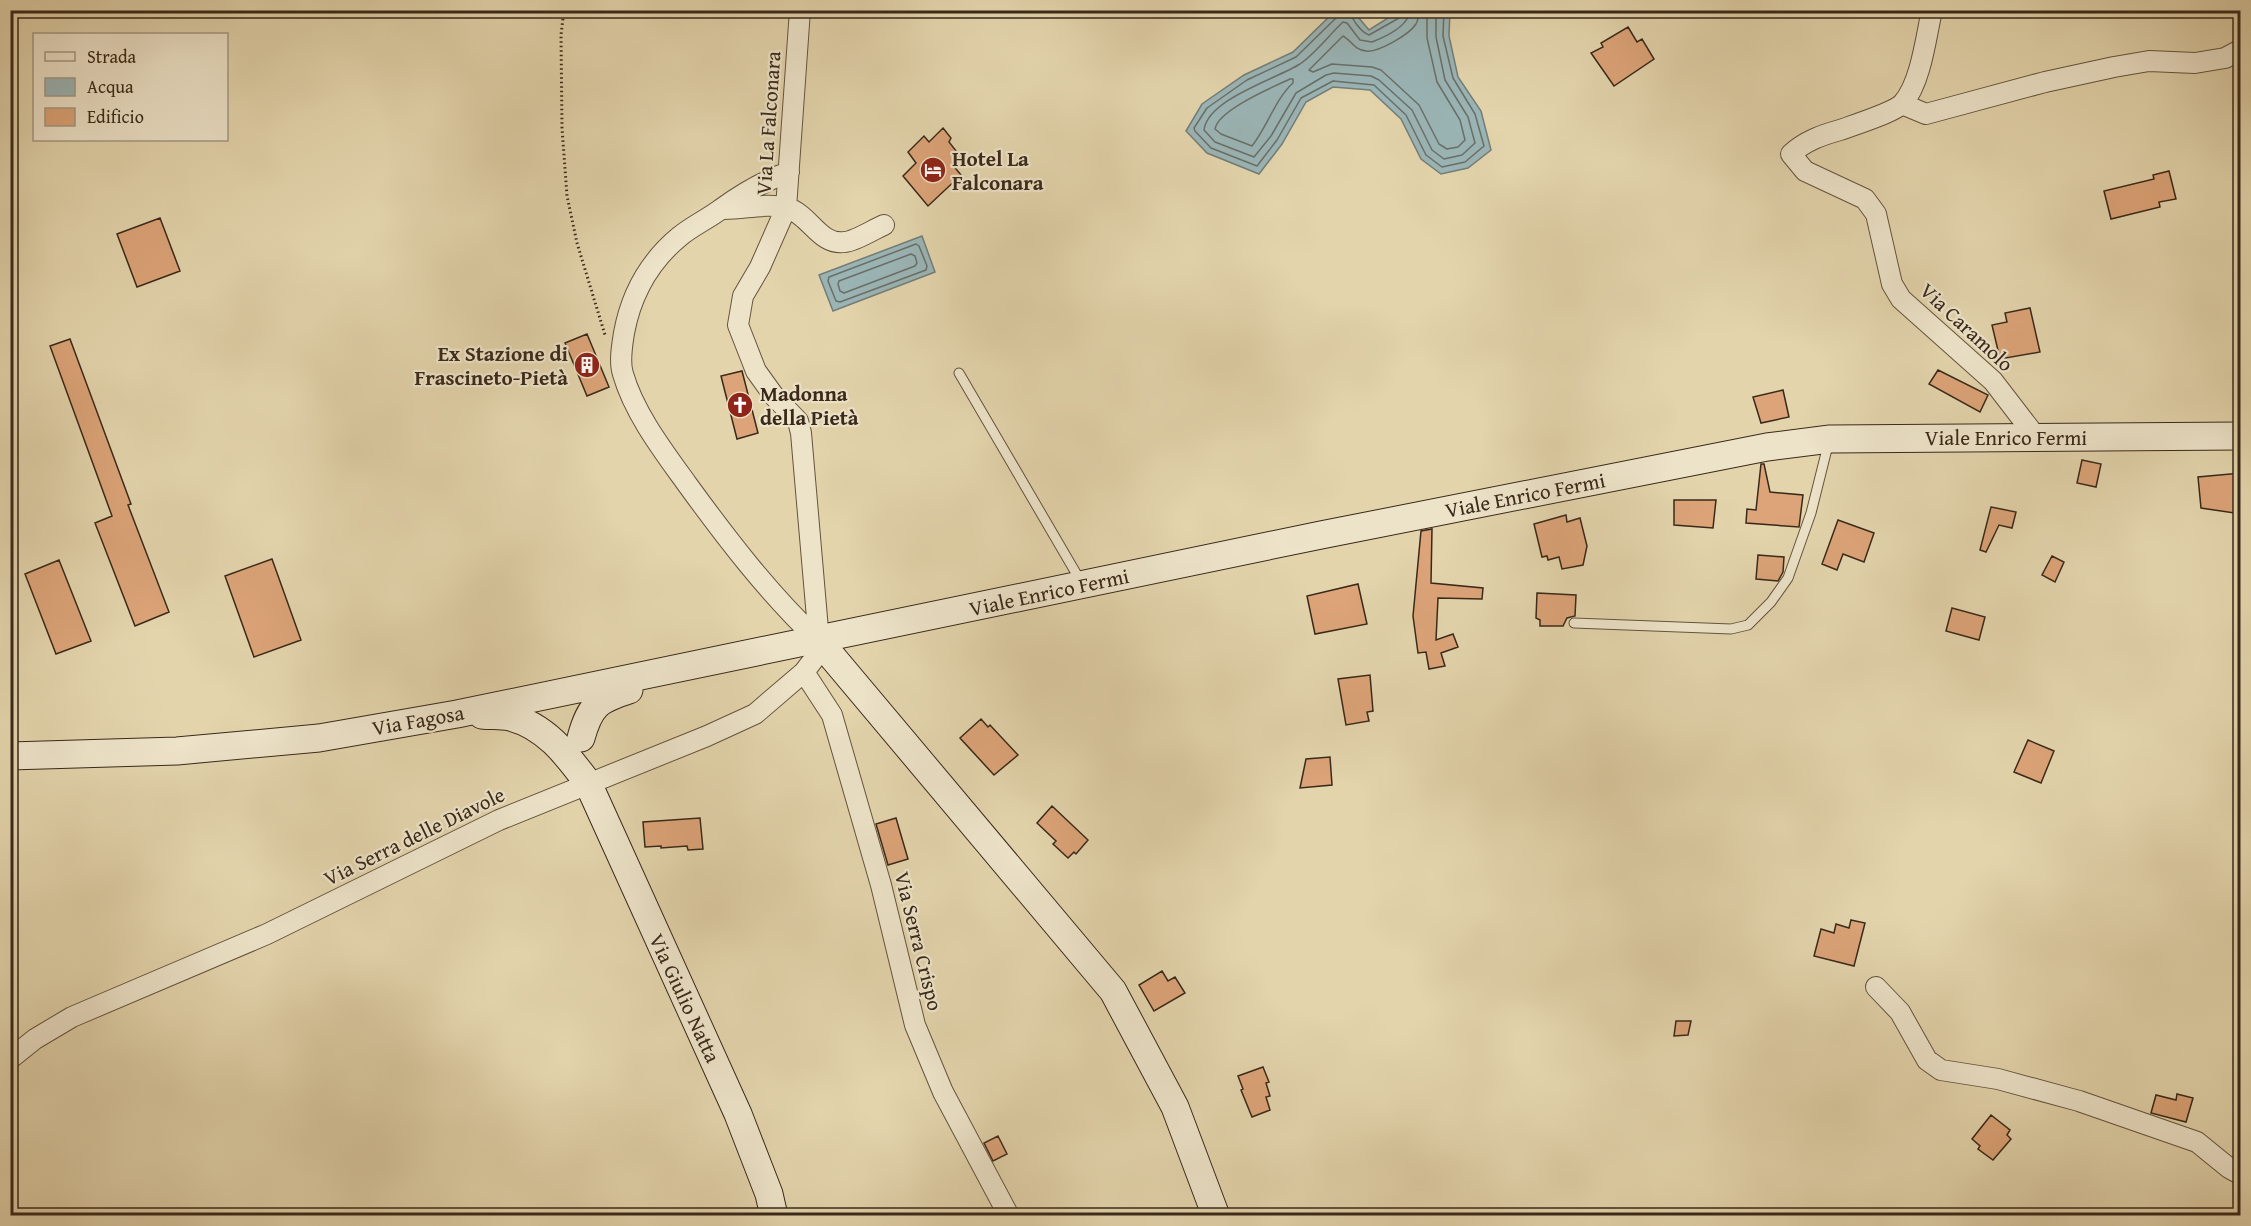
<svg xmlns="http://www.w3.org/2000/svg" width="2251" height="1226" font-family="'Gentium Book Plus',serif">
<style>
.water{fill:#9ab5b6;stroke:#737d78;stroke-width:1.5}
.lines{fill:none;stroke-linecap:round;stroke-linejoin:round}
.shore{stroke:#6a6f68;stroke-width:1.5}
.building{fill:#dca478;stroke:#39291a;stroke-width:1.5}
.lane-casing{stroke:#64543e;stroke-width:11}
.street-casing{stroke:#64543e;stroke-width:22}
.secondary-casing{stroke:#39291a;stroke-width:29}
.path{stroke:#39291a;stroke-width:3;stroke-dasharray:1.5 3;stroke-linecap:butt}
.lane{stroke:#ede3c9;stroke-width:9}
.street{stroke:#ede3c9;stroke-width:20}
.secondary{stroke:#ede3c9;stroke-width:27}
.labels{text-anchor:middle;dominant-baseline:central;stroke-width:4.5;stroke-linejoin:round;paint-order:stroke}
.street-label{font-size:21px;fill:#39291a;stroke:#ede3c9}
.poi-label{font-size:21px;font-weight:bold;fill:#39291a;stroke:#ede3c9;text-anchor:start}
</style>
<rect width="100%" height="100%" fill="#e3d4ac"/>
<filter id="stains"><feTurbulence type="fractalNoise" baseFrequency=".00333" numOctaves="4"/><feColorMatrix values="0 0 0 0 .2 0 0 0 0 .09 0 0 0 0 .02 0 0 0 .5 -.17"/></filter>
<radialGradient id="worn" r=".72"><stop offset=".6" stop-color="#630" stop-opacity="0"/><stop offset="1" stop-color="#630" stop-opacity=".3"/></radialGradient>
<path class="water" d="M1335,11H1353L1369,30L1399,11H1450L1449,36L1458,77L1481,111L1491,150L1468,168L1441,174L1421,159L1401,119L1370,90L1333,87L1306,102L1282,144L1259,174L1207,153L1186,131L1202,104L1244,75L1293,52Z
M922,236L935,272L833,311L819,275Z"/>
<g class="lines">
<path class="shore" d="M1339,10L1337,17L1296,57L1247,80L1207,108L1194,128L1195,131L1211,148L1257,166L1277,140L1301,98L1333,81L1374,85L1406,115L1426,155L1442,167L1465,162L1484,146L1475,114L1453,78L1443,36L1444,10
M1350,10C1351,19 1361,32 1369,35L1399,18L1402,10
M1410,10C1409,26 1385,37 1372,42L1360,40L1347,23L1343,22C1329,35 1316,53 1300,64C1276,79 1208,99 1204,130L1215,142L1254,157L1271,136L1296,93L1326,75L1334,73L1371,76L1379,80L1412,110L1432,150L1444,159L1462,155L1475,143L1468,117L1445,80L1436,37V10
M1419,10C1419,16 1418,20 1416,24C1409,35 1377,53 1366,51C1354,50 1351,40 1343,36L1309,70L1313,72L1332,64L1372,67L1381,70L1419,105L1439,144L1447,149L1458,147L1465,140L1460,120L1437,82L1427,38V10
M1290,79H1293V83C1276,98 1267,127 1252,146L1221,134L1215,129C1218,110 1273,87 1290,79Z
M916,244L919,246L927,266L926,270L840,302L836,301L828,281L829,277Z
M911,254L915,256L917,263L915,266L844,293L840,291L838,284L839,281Z"/>
</g>
<path class="building" d="M1628,27L1637,42L1642,39L1654,59L1614,86L1591,53L1603,47L1601,43Z
M943,128L951,138L949,142L960,156L952,164L961,175L928,206L903,176L916,163L908,152L924,136L929,142Z
M2169,171L2176,199L2159,202L2160,207L2111,219L2104,191L2154,179L2153,175Z
M160,218L180,271L137,287L117,234Z
M2030,308L2040,352L2000,359L1992,325L2007,322L2005,313Z
M587,334L609,387L587,396L565,343Z
M70,339L131,504L128,505L169,612L135,626L95,523L112,516L50,346Z
M1938,370L1988,395L1980,412L1929,384Z
M742,371L758,433L737,439L721,376Z
M1783,390L1789,417L1761,423L1753,397Z
M2082,460L2101,464L2096,487L2077,483Z
M1761,464H1764L1770,492L1803,495L1799,527L1746,523L1747,509L1756,510Z
M2241,473V514L2201,508L2198,477Z
M1674,500H1716L1713,528L1674,525Z
M1991,507L2016,512L2012,528L1999,525L1986,552L1980,550Z
M1566,515L1567,522L1580,518L1587,546L1583,565L1562,569L1559,557L1548,560L1547,556L1542,557L1534,524Z
M1838,520L1874,533L1864,562L1843,554L1837,570L1822,564Z
M1432,529L1431,583L1483,588L1482,599L1438,598L1436,640L1453,634L1458,647L1441,653L1445,666L1429,669L1426,652L1418,653L1413,616L1421,531Z
M1758,555L1784,557L1783,572L1778,581L1756,579Z
M2052,556L2064,562L2055,582L2042,575Z
M272,559L301,640L254,657L225,576Z
M59,560L91,641L56,654L25,574Z
M1358,584L1367,624L1315,634L1307,596Z
M1537,593L1576,595L1575,616L1567,618L1563,626H1540V620L1536,618Z
M1952,608L1985,617L1979,640L1946,631Z
M1370,675L1373,711L1367,712L1369,721L1346,725L1338,679Z
M981,719L988,727L990,725L1018,755L994,775L960,738Z
M2028,740L2054,751L2041,783L2014,772Z
M1330,757L1332,785L1300,788L1306,759Z
M1052,806L1088,840L1076,854L1074,852L1068,858L1053,844L1056,841L1037,823Z
M700,818L703,849L688,850L687,846L661,848V846L645,847L643,822Z
M896,818L908,859L888,865L876,824Z
M1851,920L1865,923L1854,966L1814,956L1821,929L1834,933L1836,924L1849,928Z
M1162,971L1168,981L1175,977L1185,993L1154,1011L1139,985Z
M1676,1021H1691L1688,1035L1674,1036Z
M1263,1067L1269,1082L1266,1083L1270,1096L1266,1097L1270,1110L1252,1117L1241,1090L1243,1089L1238,1076Z
M2177,1094L2193,1098L2186,1122L2151,1113L2156,1095L2176,1100Z
M1991,1115L2010,1130L2007,1135L2011,1139L1993,1160L1978,1149L1980,1146L1972,1139Z
M998,1136L1007,1154L993,1161L984,1143Z"/>
<g class="lines">
<g class="lane-casing">
<path id="lane" d="M959,373L1080,580
M1574,623L1731,629L1748,625L1771,602L1788,578L1811,513L1829,441"/>
</g>
<g class="street-casing">
<path id="street" d="M1932,10C1926,37 1921,82 1903,103C1895,112 1854,125 1840,130C1822,135 1805,141 1791,154L1805,171L1865,199L1876,214L1892,284L1901,299L1993,381L2036,437
M1902,104L1926,114L2045,82L2114,67L2149,61L2195,63L2225,58L2240,50
M789,172C763,181 743,193 721,209C708,219 692,226 679,237C649,262 631,295 624,333C622,346 619,362 623,374C634,413 664,452 687,484C727,539 769,594 819,641
M721,209C743,210 766,202 787,208C810,214 819,246 845,242C856,241 874,229 884,225
M804,672L832,715L881,885L915,1025L943,1092L1009,1216
M1876,987L1900,1012L1927,1060L1941,1070L1998,1079L2079,1101L2197,1142L2229,1168L2240,1174
M10,1059L35,1039L72,1017L267,934L499,820L707,736L755,714L804,672L814,659L819,641L801,433L798,421L774,396L756,371L738,325L743,296L760,267L786,208L800,10"/>
</g>
<g class="secondary-casing">
<path id="secondary" d="M819,641L1113,991L1175,1107L1216,1216
M482,715C491,716 502,715 510,717C546,726 567,755 588,783L738,1114L769,1194L774,1216
M581,738C590,705 598,700 629,690
M10,756L177,751L319,738L457,714L1321,535L1767,447L1830,439L2240,436"/>
</g>
<path class="path" d="M564,10L561,35L562,128L567,196L577,243L605,335"/>
<use href="#lane" class="lane"/>
<use href="#street" class="street"/>
<use href="#secondary" class="secondary"/>
</g>
<defs>
<g id="hotel-disc" transform="scale(1.35)"><circle r="9.5" fill="#8f2418" stroke="#ede3c9"/><path d="M-6-4.5h1.5V1H6V5H4.5V3h-9V5H-6ZM-4 0a1.8 1.8 0 1 1 3.6 0ZM.5 0V-2.5h3Q6-2.5 6 0Z" fill="#fff"/></g>
<g id="building-disc" transform="scale(1.35)"><circle r="9.5" fill="#8f2418" stroke="#ede3c9"/><path d="M-4-6H4V6H1V3H-1V6H-4ZM-2.5-4.3h1.7v1.8h-1.7ZM.8-4.3h1.7v1.8H.8ZM-2.5-1h1.7V.8h-1.7ZM.8-1h1.7V.8H.8Z" fill="#fff"/></g>
<g id="church-disc" transform="scale(1.35)"><circle r="9.5" fill="#8f2418" stroke="#ede3c9"/><path d="M-1.2-6h2.4v3.5h3.3v2.4h-3.3V6h-2.4V-.1h-3.3v-2.4h3.3Z" fill="#fff"/></g>
</defs>
<g fill-rule="evenodd">
<use href="#hotel-disc" x="933" y="170"/>
<use href="#building-disc" x="587" y="365"/>
<use href="#church-disc" x="740" y="405"/>
</g>
<g class="labels">
<g class="street-label">
<text transform="translate(768 123) rotate(-86)">Via La Falconara</text>
<text transform="translate(1967 327) rotate(43)">Via Caramolo</text>
<text x="2006" y="437">Viale Enrico Fermi</text>
<text transform="translate(1525 495) rotate(-11)">Viale Enrico Fermi</text>
<text transform="translate(1049 592) rotate(-12)">Viale Enrico Fermi</text>
<text transform="translate(418 720) rotate(-10)">Via Fagosa</text>
<text transform="translate(414 836) rotate(-26)">Via Serra delle Diavole</text>
<text transform="translate(919 941) rotate(76)">Via Serra Crispo</text>
<text transform="translate(685 998) rotate(65)">Via Giulio Natta</text>
</g>
<g class="poi-label">
<text x="952" y="158">Hotel La<tspan x="952" dy="24">Falconara</tspan></text>
<text x="568" y="353" text-anchor="end">Ex Stazione di<tspan x="568" dy="24">Frascineto-Pietà</tspan></text>
<text x="760" y="393">Madonna<tspan x="760" dy="24">della Pietà</tspan></text>
</g>
</g>
<rect width="2251" height="1226" fill="none" stroke="#e3d4ac" stroke-width="36"/>
<rect x="12" y="12" width="2227" height="1202" fill="none" stroke="#39291a" stroke-width="3"/>
<rect x="18" y="18" width="2215" height="1190" fill="none" stroke="#39291a" stroke-width="1.5"/>
<rect x="33" y="33" width="195" height="108" fill="#ede3c9" stroke="#a59983" stroke-width="1.5"/>
<rect x="45" y="52" width="30" height="9" fill="#ede3c9" stroke="#a59983" stroke-width="1.5"/>
<text x="87" y="63" font-size="18" fill="#39291a">Strada</text>
<rect x="45" y="78" width="30" height="18" fill="#9ab5b6" stroke="#a59983" stroke-width="1.5"/>
<text x="87" y="93" font-size="18" fill="#39291a">Acqua</text>
<rect x="45" y="108" width="30" height="18" fill="#dca478" stroke="#a59983" stroke-width="1.5"/>
<text x="87" y="123" font-size="18" fill="#39291a">Edificio</text>
<rect width="100%" height="100%" filter="url(#stains)"/>
<rect width="100%" height="100%" fill="url(#worn)"/>
</svg>
